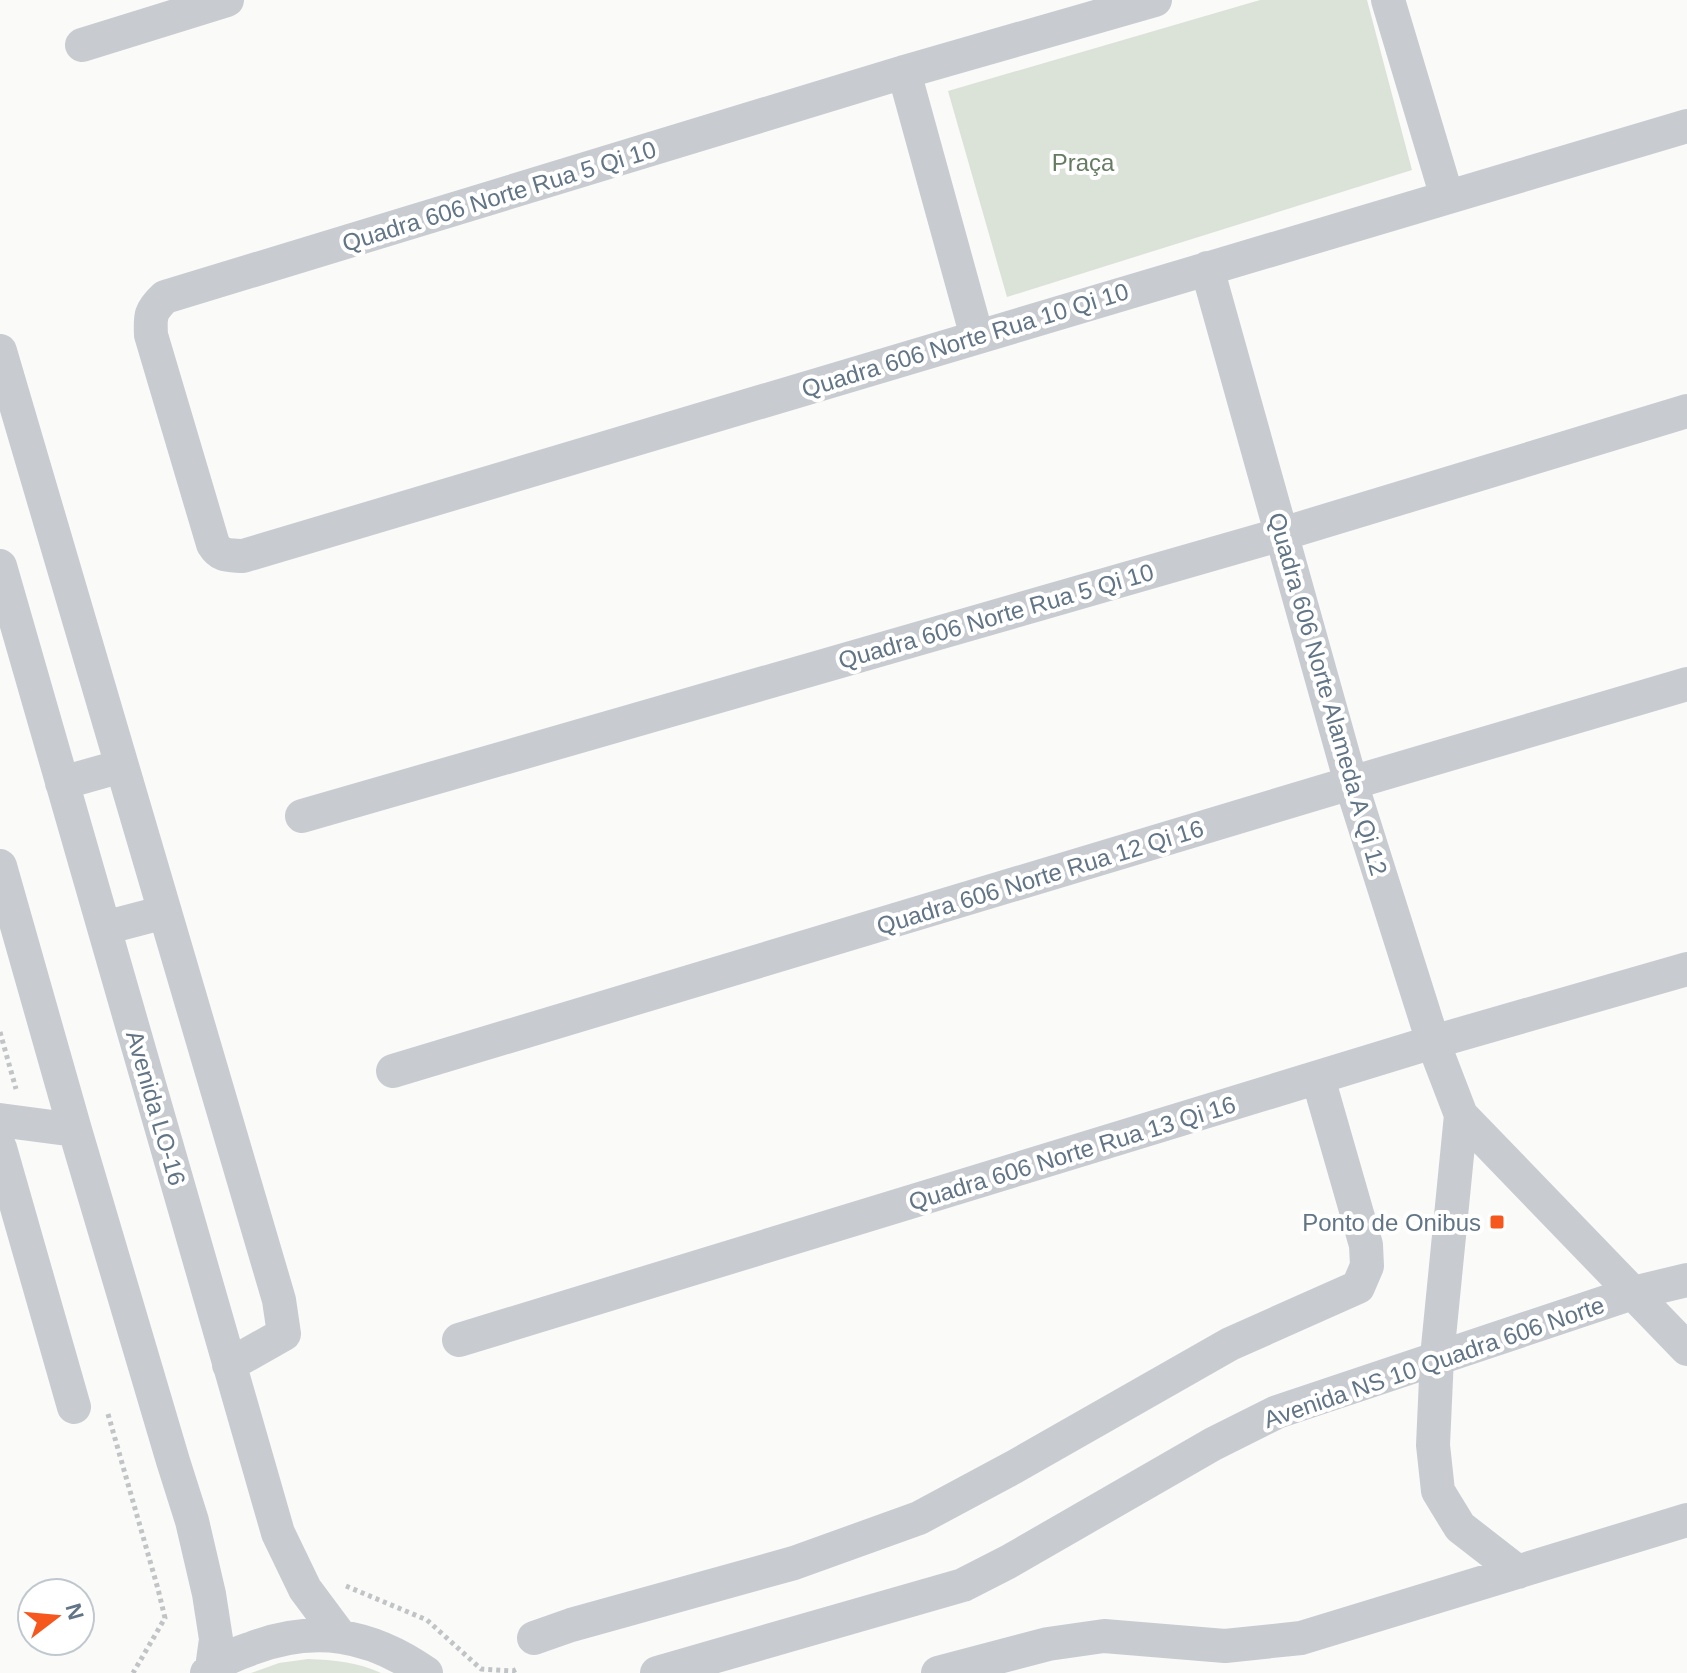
<svg xmlns="http://www.w3.org/2000/svg" width="1687" height="1673" font-family="Arial,sans-serif">
<style>
.green{fill:#dbe3d8}
.lines{fill:none;stroke-linecap:round;stroke-linejoin:round}
.path{stroke:#c1c4c6;stroke-width:5;stroke-dasharray:4 4;stroke-linecap:butt}
.minor{stroke:#c8ccd0;stroke-width:34}
.poi-dot{fill:#f5571d;stroke:#fff;stroke-width:3}
.labels{text-anchor:middle;dominant-baseline:central;stroke-width:8;stroke-linejoin:round;paint-order:stroke}
.park-label{font-size:24px;fill:#667c62;stroke:#fff}
.street-label{font-size:24px;fill:#627586;stroke:#fff}
.poi-label{font-size:24px;fill:#627586;stroke:#fff;text-anchor:end}
</style>
<rect width="100%" height="100%" fill="#fafaf8"/>
<path class="green" d="M1260,0H1367L1412,170L1007,297L948,91Z
M308,1659C334,1660 357,1662 381,1673H251L279,1663Z"/>
<g class="lines">
<path class="path" d="M0,1032L16,1089
M108,1414L158,1589L165,1618L133,1673
M346,1586L427,1620L481,1669L513,1671L517,1669"/>
<path class="minor" d="M1155,0L904,72L165,297C150,311 150,316 151,335L213,544C221,557 228,555 243,556L1687,126
M1388,0L1447,197
M82,45L227,0
M904,72L977,337
M1207,268L1351,783L1433,1042L1461,1115L1687,1349
M0,351L279,1300L284,1334L229,1365
M0,566L278,1533L305,1589L340,1636
M62,783L122,766
M302,816L1282,534L1687,411
M0,866L75,1130L173,1461L192,1521L209,1594L216,1639L212,1668
M104,928L165,912
M393,1071L1351,783L1687,684
M1461,1115L1437,1357L1433,1445L1438,1491L1460,1527L1518,1572
M0,1120L75,1130
M0,1148L74,1407
M459,1340L1433,1042L1687,969
M534,1638L571,1625L794,1563L919,1518L1014,1467L1230,1344L1358,1287L1367,1266L1366,1245L1318,1078
M207,1673C218,1662 235,1654 250,1649C315,1624 370,1634 426,1673
M657,1673L963,1585L1008,1562L1213,1444L1277,1412L1633,1293L1687,1280
M938,1673L1048,1644L1104,1636L1225,1646L1301,1638L1687,1520"/>
</g>
<rect class="poi-dot" x="1489" y="1214" width="16" height="16" rx="4"/>
<g class="labels">
<g class="park-label">
<text x="1083" y="162">Praça</text>
</g>
<g class="street-label">
<text transform="translate(499 196) rotate(-17)">Quadra 606 Norte Rua 5 Qi 10</text>
<text transform="translate(965 340) rotate(-17)">Quadra 606 Norte Rua 10 Qi 10</text>
<text transform="translate(996 616) rotate(-16)">Quadra 606 Norte Rua 5 Qi 10</text>
<text transform="translate(1328 694) rotate(74)">Quadra 606 Norte Alameda A Qi 12</text>
<text transform="translate(1040 877) rotate(-17)">Quadra 606 Norte Rua 12 Qi 16</text>
<text transform="translate(156 1108) rotate(74)">Avenida LO-16</text>
<text transform="translate(1072 1153) rotate(-17)">Quadra 606 Norte Rua 13 Qi 16</text>
<text transform="translate(1434 1362) rotate(-19)">Avenida NS 10 Quadra 606 Norte</text>
</g>
<g class="poi-label">
<text x="1481" y="1222">Ponto de Onibus</text>
</g>
</g>
<g transform="translate(56 1617) rotate(74)"><circle r="38" fill="#ffffff" stroke="#c0c8cf" stroke-width="2"/>
<path d="M0-6L14 30L0 20L-14 30Z" fill="#f5571d"/>
<text y="-12" font-size="22" font-weight="bold" text-anchor="middle" fill="#627586">N</text>
</g>
</svg>
